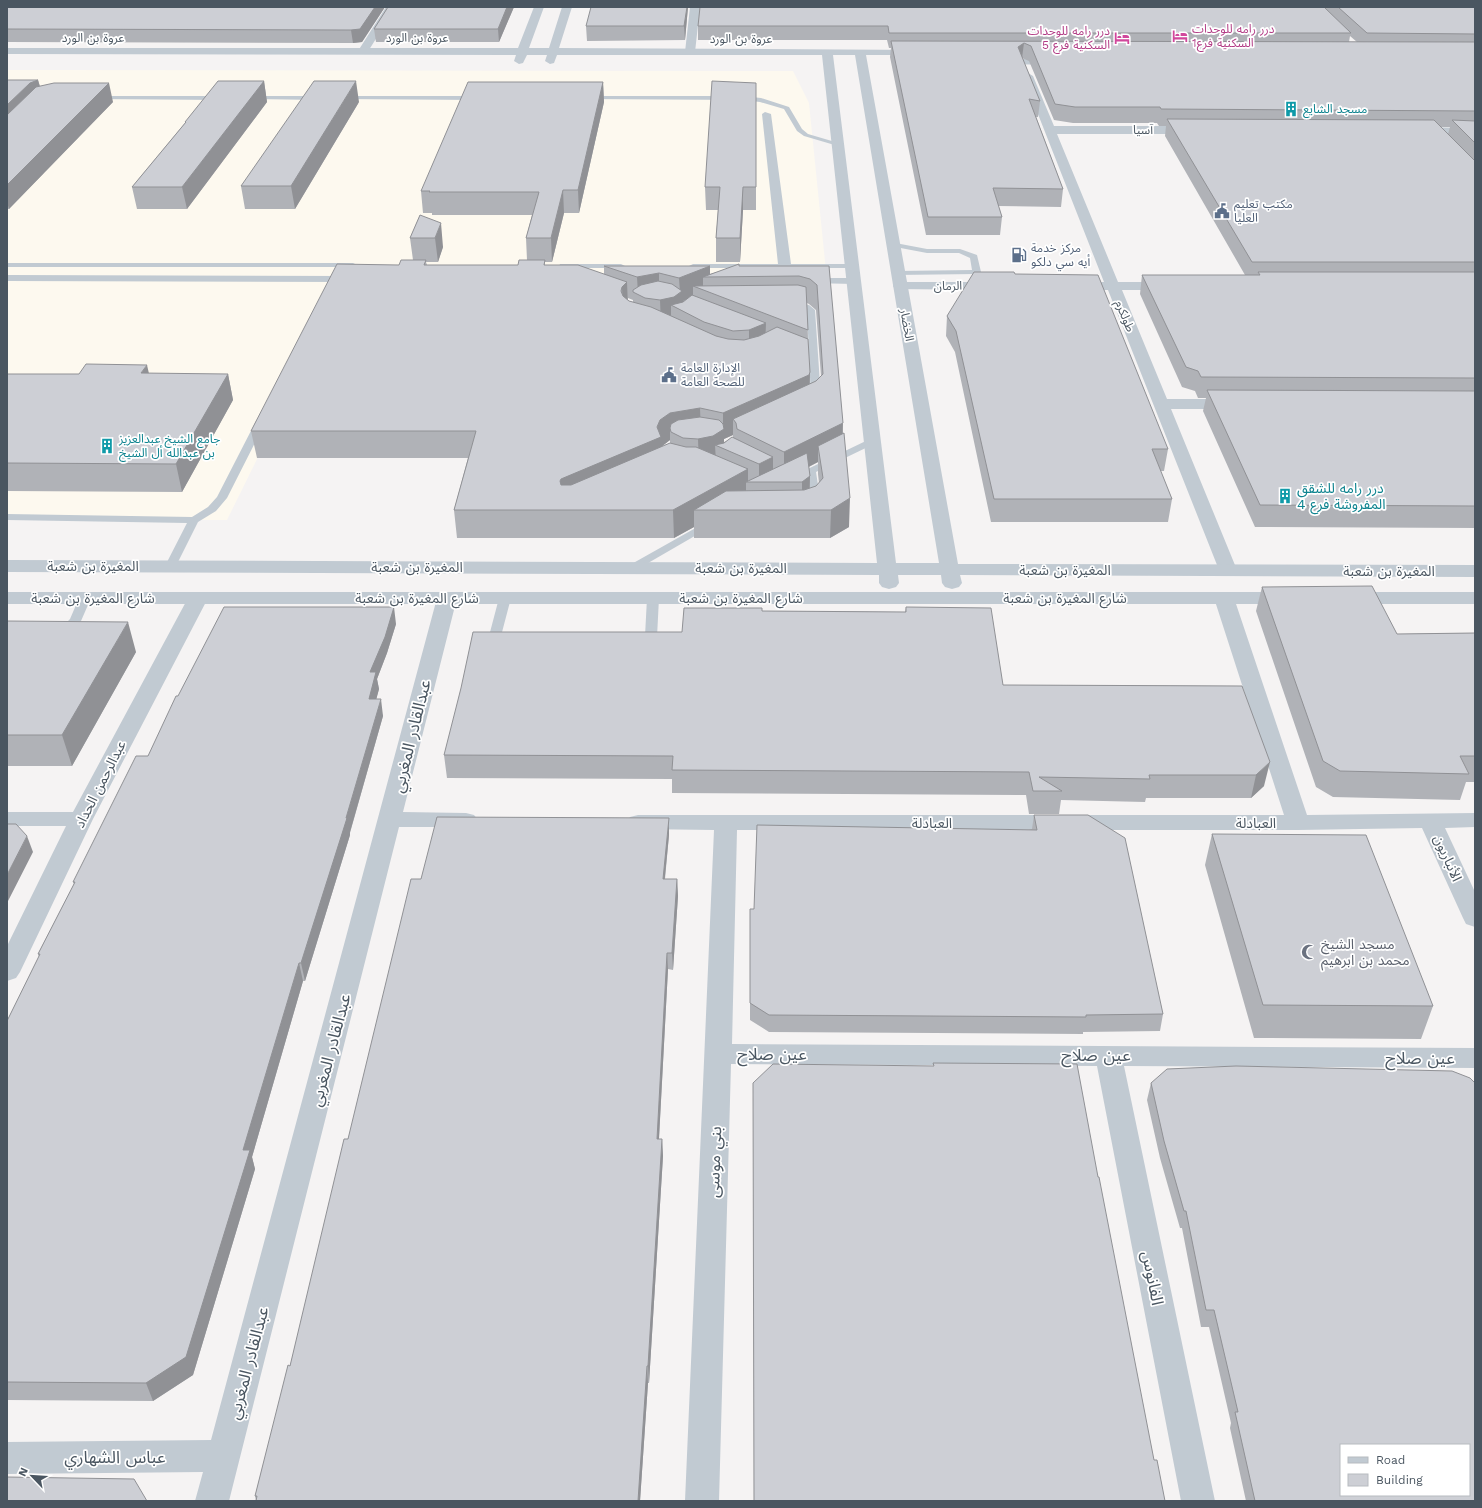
<svg xmlns="http://www.w3.org/2000/svg" width="1482" height="1508" font-family="'Work Sans','Noto Sans Arabic',sans-serif">
<style>
.commercial{fill:#fdf9ef}
.lines{fill:none;stroke-linecap:round;stroke-linejoin:round}
.service{fill:#c1cad2;fill-rule:evenodd}
.minor{fill:#c1cad2;fill-rule:evenodd}
.tertiary{fill:#c1cad2;fill-rule:evenodd}
.wall{fill:#b0b2b7;fill-rule:evenodd}
.shaded-wall{fill:#909195}
.building{fill:#cdcfd5;stroke:#909195;fill-rule:evenodd}
.labels{text-anchor:middle;dominant-baseline:central;stroke-width:3.5;stroke-linejoin:round;paint-order:stroke}
.far-hotel-label{font-size:12px;fill:#b23c85;stroke:#fff;text-anchor:start}
.far-street-label{font-size:12px;fill:#4a5661;stroke:#fff}
.far-culture-label{font-size:12px;fill:#0d838f;stroke:#fff;text-anchor:start}
.far-service-label{font-size:12px;fill:#4e5e75;stroke:#fff;text-anchor:start}
.culture-label{font-size:14px;fill:#0d838f;stroke:#fff;text-anchor:start}
.street-label{font-size:14px;fill:#4a5661;stroke:#fff}
.worship-label{font-size:14px;fill:#5b616d;stroke:#fff;text-anchor:start}
.near-street-label{font-size:17px;fill:#4a5661;stroke:#fff}
</style>
<rect width="100%" height="100%" fill="#f5f3f3"/>
<path class="commercial" d="M7,70L793,71L809,103L828,291L341,289L227,520H7Z"/>
<g class="lines">
<path class="service" d="M95,96H221L224,98L221,100L93,99V97Z
M249,96H319L322,98L319,100L247,99V97Z
M341,96H477L480,98L477,100L339,99V97Z
M587,96H742L761,98L789,107L802,129L808,134L842,144L838,146L804,136L797,131L784,109L760,102L742,100L585,99L584,98Z
M765,112L771,114L791,264H852L856,266L855,268H693L689,266L693,264H778L762,114Z
M890,242L927,249H960L977,255L981,272L977,274L895,275L894,273L898,271L972,270L970,258L959,253H927L890,246Z
M7,263H353L357,265L353,267H7Z
M560,264H621L625,266L621,268H563L559,266Z
M7,275L347,276L351,279L347,282L7,281Z
M813,278H854L858,281L854,284L810,283L809,281L810,279Z
M791,302L809,305L815,310L821,399L819,401H813L811,399L807,311L788,307L787,305L788,303Z
M261,418L266,421L227,498L216,511L198,522L175,568H167L165,566L187,523L7,520V514L192,517L208,507L217,497L256,421Z
M872,438L876,439L877,441L876,443L816,472L821,505L820,507L816,508L811,505L807,477L795,482L790,479L791,477Z
M708,521L713,524L712,526L636,570H628L626,568L628,566Z
M85,595L89,596L91,598L81,621L65,637H57L55,634L70,619L79,598L81,596Z
M505,595L509,596L511,598L501,636L510,644L508,647C499,649 494,643 489,636L499,598L501,596Z
M653,595L657,596L659,598L657,637C652,644 647,650 639,648L637,645L645,636L647,598L649,596Z"/>
<path class="minor" d="M386,7H396L367,53H359L358,51Z
M690,7H700L695,52L690,55L685,52Z
M1028,73L1033,76L1054,126H1195L1199,128L1201,130L1199,132L1195,134H1057L1118,282H1171L1176,283L1178,286L1176,289L1171,290H1122L1167,399H1234L1240,401L1242,404L1240,407L1234,409H1171L1237,570L1235,574L1228,576L1221,574L1219,570L1108,290H1074L1069,289L1067,286L1069,283L1104,282L1023,76Z
M1415,127L1475,128V136L1411,133L1409,131L1411,129Z
M900,282H995L1000,283L1002,286L1000,289L995,290L895,289L893,286L895,283Z
M198,592L205,594L208,598L93,819L20,972L16,978L7,981V946L66,826H7V812H73L188,598L191,594Z
M447,592L454,594L457,598L403,812L466,813L474,815L478,820L474,825L466,827H399L229,1501H195L203,1472L7,1474V1442L211,1440L437,598L440,594Z
M1224,592L1231,594L1234,598L1307,815L1475,813V827L1445,828L1475,892V927L1466,924L1463,918L1422,828L1298,830H737L732,1044L1475,1048V1068L1124,1066L1215,1501H1181L1097,1066L731,1064L719,1501H685L714,830L638,829L630,827L626,822L630,817L638,815H1284L1214,598L1217,594Z"/>
<path class="tertiary" d="M534,7H544L529,48H549L562,7H572L559,48L924,50L925,52L924,54L920,55H866L958,564L1475,565V577L960,575L962,583L959,587L952,589L945,587L942,583L941,575H898L899,583L896,587L889,589L882,587L879,583V575L7,572V560L877,563L822,55H557L554,63L550,64L545,61L547,55H527L523,63L519,64L514,61L516,55L7,54V48H518ZM833,55H855L939,563H896Z
M994,59H1060L1065,62L1060,65L990,64L989,62L990,60Z
M7,592H1290L1297,594L1300,598L1297,602L1290,604H7Z
M1348,592H1475V604H1348L1341,602L1338,598L1341,594Z"/>
</g>
<path class="wall" d="M7,7H385L362,42L353,43L7,42Z
M388,7H514L499,42H376L374,29Z
M688,7L685,40L587,41L586,26Z
M700,7H1475V528L1255,527L1203,411L1206,398H1198L1195,391L1182,387L1140,294L1142,275H1245L1165,136L1166,126H1159L1157,123H1073L1054,120L1029,61L1022,58L1040,101L1038,117H1036L1063,189L1061,207L998,206L1002,217L1000,235H926L890,57L891,48H889L887,40H698V26ZM1350,36L1357,42H1349ZM1441,127H1450L1448,134Z
M7,80H38L40,86L113,102L9,209H7Z
M264,81L267,102L187,209H137L132,187L185,123V122Z
M603,82L604,102L579,213H564L552,262H545V265L604,274V266H710V274L739,266H829L843,434L849,527L830,538H694V527L674,538H457L454,510L468,458H257L251,431L399,265L413,260L410,238L420,215L443,247L438,262H426L427,265H518L527,260L526,238L532,215H432V213H423L421,191ZM628,298L633,300V302L629,301L628,300ZM807,303L809,304L816,310L821,376L816,381L810,384V372L808,339ZM733,435V438L724,442V439ZM670,440V443L661,447ZM818,462V474L819,483L816,486L810,488V476L809,467Z
M756,83V210H743L740,262H716V238L718,210H706L705,187Z
M359,102L295,209H245L241,186Z
M1015,274L1168,449L1164,471H1160L1172,499L1168,522H991L955,352L946,336L947,316Z
M7,374H228L233,400L182,492L7,491Z
M1262,587L1397,634L1475,633V782H1466L1460,800L1333,797L1316,787L1256,611Z
M906,607L1003,685L1242,686L1264,786L1251,798H1146L1145,802L1061,800L1059,814H1029L1026,795L672,793V779L447,778L444,755L682,632L762,611L905,612Z
M7,621L136,652L72,766H7Z
M396,624L387,653L377,679L379,689L376,699L383,716L350,833V835L305,981H303L252,1157L255,1169L193,1375L153,1401L7,1400V1021L39,957L38,954L74,884L73,882L148,756L178,696Z
M1034,815L1163,1014L1160,1031L1083,1032V1034L769,1032L750,1020V909H754L1032,829Z
M1212,834L1433,1006L1421,1039L1254,1038L1205,865Z
M669,835L665,879H677L678,896L673,970L668,969L659,1139H662L663,1156L649,1383H648L640,1501H256L255,1496L290,1366L348,1139L421,879Z
M1151,1083L1475,1501H1246L1230,1428L1231,1423L1209,1327H1201L1182,1228H1180L1160,1158L1147,1100Z"/>
<path class="shaded-wall" d="M375,7H385L362,42L353,43L351,30Z
M507,7H514L499,42L498,29Z
M687,7H688L685,40L684,26Z
M1024,43L1022,58L1018,47Z
M38,80L43,99L7,129V105L30,83Z
M264,81L267,102L187,209L182,187Z
M356,81L359,102L295,209L291,186Z
M603,82L604,102L579,213L578,190Z
M109,83L113,102L9,209L7,202V185Z
M743,187V210L740,262V238Z
M563,190L564,213L552,262L551,238Z
M441,223L443,247L438,262L435,238Z
M710,266V277H703V290L693,286V297L683,301V311L671,305V323L661,325L660,300L680,293L679,278Z
M659,273V298L638,294L637,277Z
M627,282L628,307L623,312L622,287Z
M766,323L765,348L749,355V330Z
M147,365L153,391L141,373Z
M810,372L809,399L736,423L733,419V435L724,439V449L715,445L716,462L699,466L698,439L723,430V413Z
M228,374L233,400L182,492L176,464Z
M700,408L701,434L670,428V440L661,447L662,464L562,509L560,481L561,479L657,427L660,420L670,413Z
M843,423L842,450L818,446V462L784,479V452Z
M773,457V482H759V464Z
M748,469V482H746V498L694,510V527L674,538L673,510Z
M810,476L809,504L802,510V482Z
M850,498L849,527L830,538L831,510Z
M394,607L396,624L387,653L377,679L379,689L372,716L369,699L370,672Z
M128,622L136,652L72,766L62,735Z
M381,699L383,716L350,832V835L305,981L301,963L346,818Z
M1270,762L1264,786L1251,798L1256,775Z
M669,818V835L663,896V879Z
M27,836L33,852L7,903V875Z
M677,879L678,896L673,970L672,953Z
M667,953L668,969L658,1156L657,1139Z
M299,963L303,981L252,1157L255,1169L193,1375L153,1401L146,1383L243,1150Z
M662,1139L663,1156L649,1383L648,1366Z
M647,1366L648,1383L640,1501H638Z"/>
<path class="building" d="M7,7H375L360,29L351,30L7,29Z
M388,7H507L498,29H374Z
M591,7H687L684,26H586Z
M700,7H1324L1351,33H889L888,26H698Z
M1338,7H1475V34L1367,33Z
M891,41L1475,42V111L1161,109L1160,107H1075L1055,104L1031,46L1024,43L1018,47L1040,101L1029,99L1063,189L993,188L1002,217H928Z
M7,80H38L30,83L7,105Z
M218,81H264L182,187H132L186,122H185Z
M314,81H356L291,186H241Z
M712,81L756,83V187H743L740,238H716L720,187H705Z
M468,82H603L578,190H563L551,238H526L539,192H429L430,191H421Z
M54,83H109L7,185V115L36,87Z
M1167,119L1434,120L1475,161V262H1252Z
M1452,120L1475,121V143Z
M420,215L441,223L435,238H410Z
M401,260H426L424,265H518L519,260H545L544,265H578L627,282L622,287L621,291L623,296L629,301L651,307L716,336L728,339L744,340L759,336L777,327L808,339L810,372L809,375L723,413L700,408L670,413L660,420L657,427L661,437L561,479L560,481L561,485H571L670,443L686,447H696L748,469L673,510H454L476,431H251L337,264L399,265Z
M739,264V266H829L843,423L784,452L737,429L736,423L733,419L816,381L823,374L817,285L810,279L799,276L703,277Z
M604,266H710L679,278L659,273L637,277Z
M974,272H1014L1015,274L1098,275L1168,449H1152L1172,499H994L956,331L947,316Z
M1258,272H1475V378L1201,377L1198,371L1186,367L1142,275H1260Z
M658,281L672,284L682,291L674,297L660,300L645,298L633,292V290L641,285Z
M798,285L806,287L808,330L693,286Z
M692,295L766,323L749,330L733,331L704,322L671,305L683,302Z
M86,364L147,365L141,373L228,374L176,464L7,463V374H79Z
M1207,390L1475,391V506L1260,505Z
M700,417L719,420L723,424L724,429L713,436L698,439L683,438L671,432L670,428L671,424L678,420Z
M844,433L850,498L831,510H694L726,491L804,490L816,486L823,478L818,446Z
M732,437L773,457L759,464L715,445L724,443Z
M807,453L810,476L802,482H746Z
M1372,586L1397,634L1475,633V756H1460L1469,774L1340,771L1323,761L1262,587Z
M224,607H394L385,637L370,672H376L369,699H381L346,818H347L301,963H299L243,1150H250L186,1357L146,1383L7,1382V1021L40,954H38L75,882H73L136,756H148L176,696H178Z
M906,607L991,608L1003,685L1242,686L1270,762L1256,775H1149L1150,779L1039,777L1062,791H1033L1029,772L672,770L673,756L444,755L461,688L473,632H682L684,608H762V611L906,612Z
M7,621L128,622L62,735H7Z
M1034,815H1088L1125,838L1163,1014L1086,1015V1017L769,1015L750,1003V909H754L757,825L1037,830Z
M437,817L669,818L663,879H677L672,953H667L657,1139H662L648,1366H647L638,1501H256L257,1496H255L288,1365L290,1366L344,1139H348L411,879H421Z
M7,824H16L27,836L7,875Z
M1212,834L1366,835L1433,1006L1263,1005Z
M933,1063L1077,1064L1098,1177H1099L1154,1460H1157L1165,1501H754L753,1083L773,1064L934,1066Z
M1236,1066L1452,1071L1470,1078L1475,1083V1501H1255L1235,1412H1238L1214,1310H1206L1186,1211H1184L1164,1141L1151,1083L1167,1069ZM1341,1445H1469V1495H1341Z
M7,1477L134,1479L147,1501H7Z"/>
<defs>
<g id="hotel-bare" transform="scale(1.2)"><path d="M-6-4.5h1.5V1H6V5H4.5V3h-9V5H-6ZM-4 0a1.8 1.8 0 1 1 3.6 0ZM.5 0V-2.5h3Q6-2.5 6 0Z" fill="#d1479c" stroke="#fff" stroke-width="2.5" paint-order="stroke"/></g>
<g id="building-bare" transform="scale(1.2)"><path d="M-4-6H4V6H1V3H-1V6H-4ZM-2.5-4.3h1.7v1.8h-1.7ZM.8-4.3h1.7v1.8H.8ZM-2.5-1h1.7V.8h-1.7ZM.8-1h1.7V.8H.8Z" fill="#0f9aa8" stroke="#fff" stroke-width="2.5" paint-order="stroke"/></g>
<g id="civic-bare" transform="scale(1.2)"><path d="M-.6-6.5H3V-4.5H.6V-3L4-1V1h2V6H-6V1h2V-1L-.6-3ZM-1.2 2.5V6h2.4V2.5Z" fill="#5c6f8a" stroke="#fff" stroke-width="2.5" paint-order="stroke"/></g>
<g id="fuel-bare" transform="scale(1.2)"><path d="M-5.5-6h7V0h2V4h1.3V-2.5L3-4.5l.8-.8L6-3V5H2.5V1h-1V6h-7ZM-4.2-4.7v3.2H.2V-4.7Z" fill="#5c6f8a" stroke="#fff" stroke-width="2.5" paint-order="stroke"/></g>
<g id="mosque-bare" transform="scale(1.2)"><path d="M3.5-4.9A6 6 0 1 0 3.5 4.9A5 5 0 1 1 3.5-4.9Z" fill="#6b7280" stroke="#fff" stroke-width="2.5" paint-order="stroke"/></g>
</defs>
<g fill-rule="evenodd">
<use href="#hotel-bare" x="1180" y="36"/>
<use href="#hotel-bare" x="1122" y="38"/>
<use href="#building-bare" x="1291" y="109"/>
<use href="#civic-bare" x="1222" y="211"/>
<use href="#fuel-bare" x="1019" y="255"/>
<use href="#civic-bare" x="669" y="375"/>
<use href="#building-bare" x="107" y="446"/>
<use href="#building-bare" x="1285" y="496"/>
<use href="#mosque-bare" x="1309" y="952"/>
</g>
<g class="labels">
<g class="far-hotel-label">
<text x="1192" y="29">درر رامه للوحدات<tspan x="1192" dy="14">السكنية فرع1</tspan></text>
<text x="1110" y="31" text-anchor="end">درر رامه للوحدات<tspan x="1110" dy="14">السكنية فرع 5</tspan></text>
</g>
<g class="far-street-label">
<text x="93" y="38">عروة بن الورد</text>
<text x="417" y="38">عروة بن الورد</text>
<text x="741" y="39">عروة بن الورد</text>
<text x="1143" y="130">آسيا</text>
<text x="948" y="286">الرمان</text>
<text transform="translate(1125 316) rotate(68)">طولكرم</text>
<text transform="translate(907 325) rotate(80)">الخضار</text>
</g>
<g class="far-culture-label">
<text x="1303" y="109">مسجد الشايع</text>
<text x="119" y="439">جامع الشيخ عبدالعزيز<tspan x="119" dy="14">بن عبدالله أل الشيخ</tspan></text>
</g>
<g class="far-service-label">
<text x="1234" y="204">مكتب تعليم<tspan x="1234" dy="14">العليا</tspan></text>
<text x="1031" y="248">مركز خدمة<tspan x="1031" dy="14">أيه سي دلكو</tspan></text>
<text x="681" y="368">الإدارة العامة<tspan x="681" dy="14">للصحة العامة</tspan></text>
</g>
<g class="culture-label">
<text x="1297" y="488">درر رامه للشقق<tspan x="1297" dy="16">المفروشة فرع 4</tspan></text>
</g>
<g class="street-label">
<text x="93" y="566">المغيرة بن شعبة</text>
<text x="417" y="567">المغيرة بن شعبة</text>
<text x="741" y="568">المغيرة بن شعبة</text>
<text x="1065" y="570">المغيرة بن شعبة</text>
<text x="1389" y="571">المغيرة بن شعبة</text>
<text x="93" y="598">شارع المغيرة بن شعبة</text>
<text x="417" y="598">شارع المغيرة بن شعبة</text>
<text x="741" y="598">شارع المغيرة بن شعبة</text>
<text x="1065" y="598">شارع المغيرة بن شعبة</text>
<text transform="translate(100 784) rotate(-63)">عبدالرحمن الحداد</text>
<text x="932" y="823">العبادلة</text>
<text x="1256" y="823">العبادلة</text>
<text transform="translate(1448 858) rotate(66)">الأنباريون</text>
</g>
<g class="worship-label">
<text x="1321" y="944">مسجد الشيخ<tspan x="1321" dy="16">محمد بن ابرهيم</tspan></text>
</g>
<g class="near-street-label">
<text transform="translate(411 736) rotate(-76)">عبدالقادر المغربي</text>
<text transform="translate(330 1050) rotate(-75)">عبدالقادر المغربي</text>
<text x="772" y="1054">عين صلاح</text>
<text x="1096" y="1055">عين صلاح</text>
<text x="1420" y="1058">عين صلاح</text>
<text transform="translate(714 1162) rotate(-88)">بني موسى</text>
<text transform="translate(1153 1278) rotate(79)">الفانوس</text>
<text transform="translate(248 1363) rotate(-75)">عبدالقادر المغربي</text>
<text x="115" y="1457">عباس الشهاري</text>
</g>
</g>
<rect width="1482" height="1508" fill="none" stroke="#4a5661" stroke-width="16"/>
<rect x="1340" y="1444" width="130" height="52" fill="#ffffff" stroke="#b7bbc0"/>
<rect x="1348" y="1457" width="20" height="6" fill="#c1cad2" stroke="#b7bbc0"/>
<text x="1376" y="1464" font-size="12" fill="#4a5661">Road</text>
<rect x="1348" y="1474" width="20" height="12" fill="#cdcfd5" stroke="#b7bbc0"/>
<text x="1376" y="1484" font-size="12" fill="#4a5661">Building</text>
<g transform="translate(32 1476) rotate(295)" stroke="#ffffff" stroke-width="3" paint-order="stroke">
<path d="M0-3L7 15L0 10L-7 15Z" fill="#4a5661"/>
<text y="-6" font-size="11" font-weight="bold" text-anchor="middle" fill="#4a5661">N</text>
</g>
</svg>
